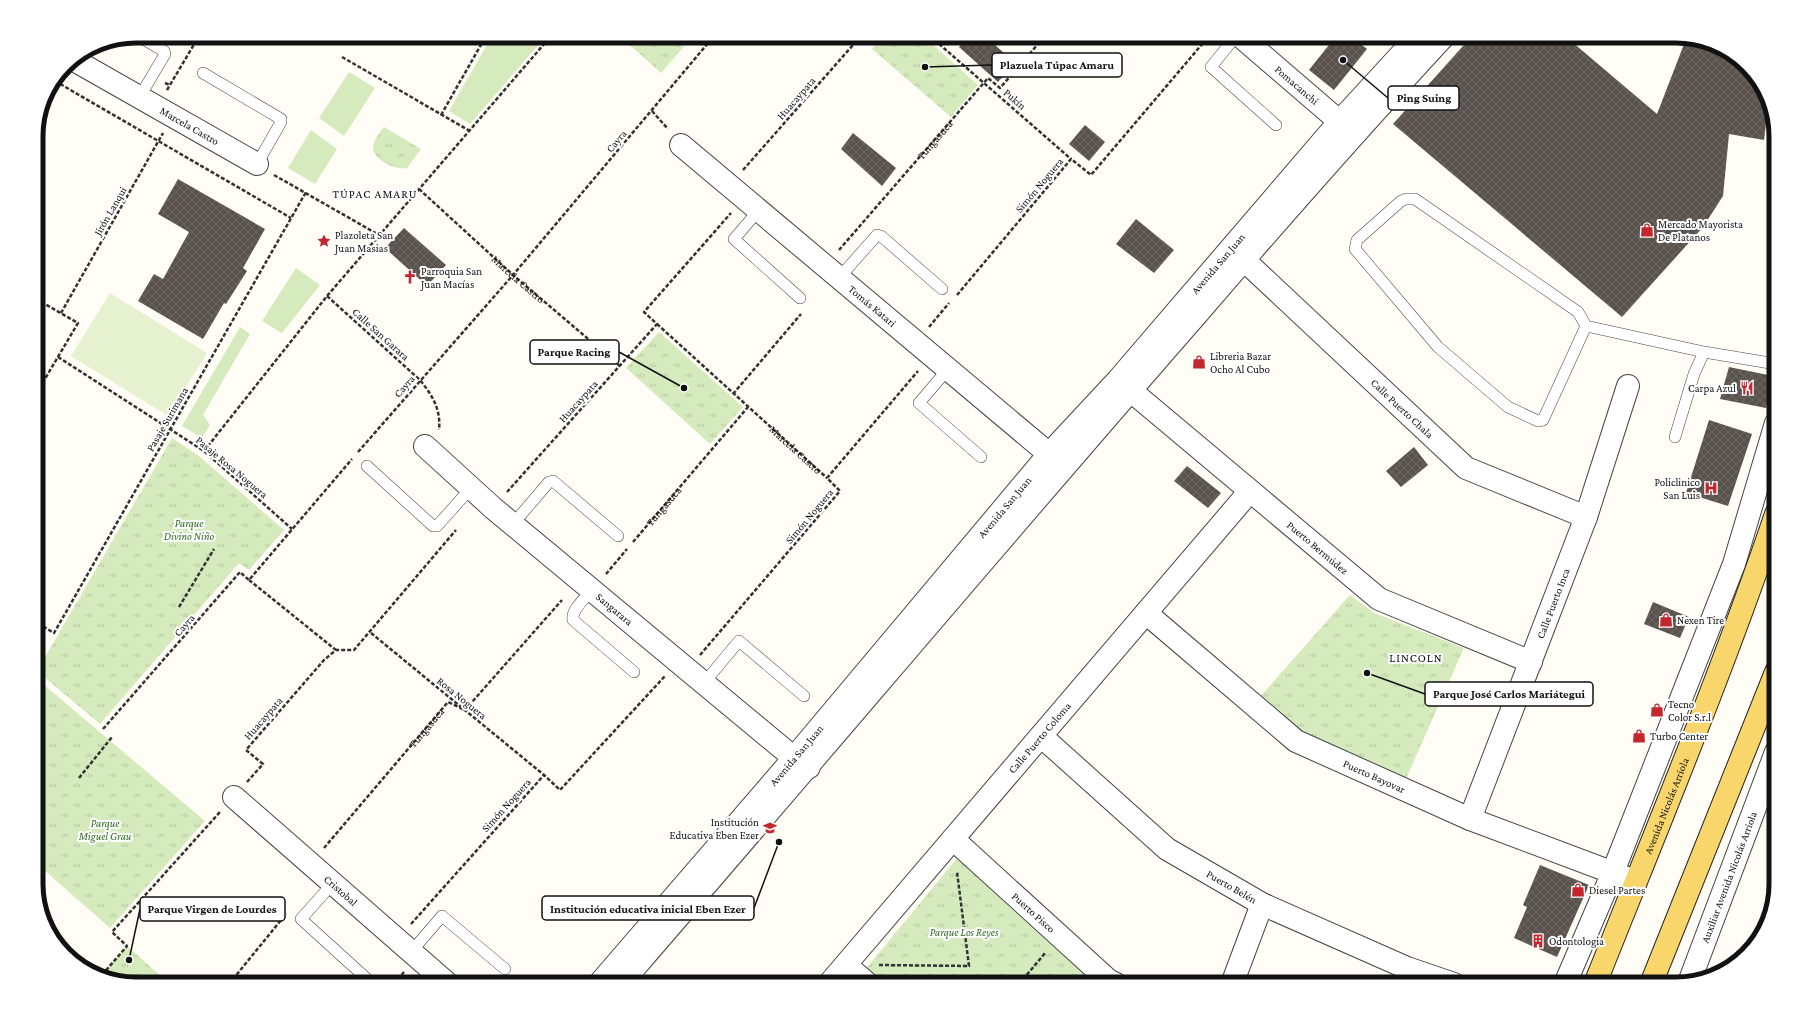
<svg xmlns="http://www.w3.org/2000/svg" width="1812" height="1020" font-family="'Crimson Pro',serif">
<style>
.grass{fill:#d5ebbd}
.park{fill:url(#park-tufts)}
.pitch{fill:#e6f2cf}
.building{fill:url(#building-cross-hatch)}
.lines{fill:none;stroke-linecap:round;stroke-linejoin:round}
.service-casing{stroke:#444;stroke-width:12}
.minor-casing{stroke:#444;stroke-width:24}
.tertiary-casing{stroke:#444;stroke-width:24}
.primary-casing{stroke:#222;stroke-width:24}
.path{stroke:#333;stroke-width:2.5;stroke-dasharray:4 2;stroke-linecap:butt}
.service{stroke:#fff;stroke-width:11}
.minor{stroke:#fff;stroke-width:22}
.tertiary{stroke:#fff;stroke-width:22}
.primary{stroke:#f9d66b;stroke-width:22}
.labels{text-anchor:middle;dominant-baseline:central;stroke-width:4;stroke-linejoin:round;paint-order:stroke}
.street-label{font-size:11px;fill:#111;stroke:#fff}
.poi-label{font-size:11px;fill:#111;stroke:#fff;text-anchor:start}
.park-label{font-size:11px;font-style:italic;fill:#2f6b1f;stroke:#fff}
.neighbourhood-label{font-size:12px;letter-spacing:1px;fill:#111;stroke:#fff}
.rim{fill:none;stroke:#111;stroke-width:5}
.leader{fill:none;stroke:#111;stroke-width:1.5}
.callout-dot{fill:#111;stroke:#fff;stroke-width:1.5}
.callout{fill:#fff;stroke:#111;stroke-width:1.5}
.callout-label{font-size:12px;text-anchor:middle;font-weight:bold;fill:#111}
</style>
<defs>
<pattern id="park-tufts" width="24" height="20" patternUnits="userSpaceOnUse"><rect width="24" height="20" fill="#d5ebbd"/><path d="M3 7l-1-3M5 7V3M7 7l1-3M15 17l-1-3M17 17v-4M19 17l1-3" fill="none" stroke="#b6c8a1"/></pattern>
<pattern id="building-cross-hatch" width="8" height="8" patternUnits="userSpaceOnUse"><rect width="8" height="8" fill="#5a524d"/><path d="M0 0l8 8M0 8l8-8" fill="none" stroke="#6d6662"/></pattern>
</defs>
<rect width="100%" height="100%" fill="#fffdf5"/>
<path class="grass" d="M492,36H546L470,124L449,111Z
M349,72L375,88L344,136L319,118Z
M311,130L337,149L315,184L288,168Z
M296,268L320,285L282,333L262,321Z
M240,327L250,334L203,415L210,425L202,438L182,426Z"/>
<path class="park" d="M620,36H693L661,73Z
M883,36H923L978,85L951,117L872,49Z
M384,127L421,149L407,168C396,171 372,160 373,146C374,140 380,132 384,127Z
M659,332L743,407L710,444L626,368Z
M172,438L199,456L284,530L249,570L239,563L100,724L37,671Z
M1350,595L1374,613L1464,648L1405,781L1300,734L1258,699Z
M36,678L205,821L110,928L36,863Z
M958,857L1098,984H882L865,970Z
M127,946L170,984H136L102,975Z"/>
<path class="pitch" d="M110,293L207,353L168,416L71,356Z"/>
<path class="building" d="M969,36H985L1015,63L998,82L959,47Z
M1336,36H1350L1367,49L1334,90L1309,70Z
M1472,36H1565L1657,114L1686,39L1710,45L1743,66L1759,81L1768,107L1764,140L1729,134L1723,196L1703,227L1622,317L1393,124Z
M1085,125L1105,142L1089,161L1069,144Z
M853,133L896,168L882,186L841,149Z
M178,179L265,229L243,268L247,271L226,304L224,303L203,339L138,301L154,274L163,279L189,232L158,214Z
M1136,219L1174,250L1154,273L1116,244Z
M404,228L446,265L427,286L385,248Z
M1729,367L1773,376L1766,408L1720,399Z
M1709,420L1752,434L1728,506L1686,493Z
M1414,447L1428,465L1401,487L1386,471Z
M1187,466L1221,493L1208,508L1174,481Z
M1653,602L1689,617L1680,638L1644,624Z
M1540,865L1589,885L1557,957L1514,938L1527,907L1523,905Z"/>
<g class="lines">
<g class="service-casing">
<path id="service" d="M138,36L164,51L165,54L139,98
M1236,36L1211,67L1276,125
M203,73L281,119V122L257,164
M1406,199H1415L1578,312L1586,326L1543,420L1538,421L1508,407L1438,347L1355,249L1357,240L1401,201Z
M759,210L734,239L800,298
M839,278L877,235L881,236L942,289
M1586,326L1704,352L1776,364
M948,369L919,403L981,457
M1675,437L1694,374L1704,352
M367,466L433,526H437L471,488
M513,524L549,482L553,481L618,536
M592,590C586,598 571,609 573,620L634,672
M704,683L739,641L804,696
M333,883L301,919L366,978
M411,952L442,916L505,969"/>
</g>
<g class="minor-casing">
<g id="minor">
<path id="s6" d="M1240,36L1354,134"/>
<path id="s7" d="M74,60L257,164"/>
<path id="s8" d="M681,145L1049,454L1064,465"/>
<path id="s9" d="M1244,260L1466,468L1586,517"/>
<path id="s10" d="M1130,390L1379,599L1531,662"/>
<path id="s11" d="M425,446L493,508L794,758L809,767"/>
<path id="s12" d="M1146,613L1296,741L1470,819L1627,878"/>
<path id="s13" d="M1041,736L1167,849L1262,904L1407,968L1454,984"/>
<path id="s14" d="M234,797L448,984"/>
<path id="s15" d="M1470,819L1586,517L1628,386"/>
<path id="s16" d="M953,839L1108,980L1116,984"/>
<path d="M846,965L868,984"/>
<path id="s17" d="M1690,980L1776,752"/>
<path id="s18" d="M829,984L1250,491"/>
<path d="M1232,984L1262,904"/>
<path d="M1565,984L1613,872L1734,564L1776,423"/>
</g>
</g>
<g class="tertiary-casing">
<g id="tertiary">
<path id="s19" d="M599,984L794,758L1049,454L1118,380L1340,121L1418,36"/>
<path d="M626,984L635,967C823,750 1008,530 1197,314C1278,220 1360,127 1444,36"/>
</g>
</g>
<g class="primary-casing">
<g id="primary">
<path id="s20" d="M1595,984C1657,828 1722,673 1776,514"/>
<path d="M1651,984L1776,672"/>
</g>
</g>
<g class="path">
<path d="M930,36L1071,159"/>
<path d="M342,57L470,131"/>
<path d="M55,81L291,218"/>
<path d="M165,83L170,85"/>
<path d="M167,90L199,36"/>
<path d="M652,111L668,129"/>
<path d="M441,115L486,36"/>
<path d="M743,170L860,37L873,41L878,36"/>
<path d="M274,175L379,235"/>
<path id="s1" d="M419,189L513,275L620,366"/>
<path id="s2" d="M839,250L988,78L1000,88L1045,36"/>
<path d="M957,295L1071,159L1091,175L1209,36"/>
<path d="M327,296L420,380C433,396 441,410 439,430"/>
<path d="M36,299L78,323L36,394"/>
<path d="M61,313L163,133"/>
<path id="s3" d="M657,324L827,478"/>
<path d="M929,327L949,303"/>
<path d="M58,357L204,451L292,529"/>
<path d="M733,394L801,314"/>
<path d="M204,451L327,296L551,36"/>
<path d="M358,452L513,275L714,36"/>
<path d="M507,492L657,324L644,312L731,213"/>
<path id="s4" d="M633,542L748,407"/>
<path d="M606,574L627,549"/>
<path d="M249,580L336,650"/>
<path d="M179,607L214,549"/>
<path d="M36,622L41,625"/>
<path d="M36,633L41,625L54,633L306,192"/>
<path d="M371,633L544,775"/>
<path d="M700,655L840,491L827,478L918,371"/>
<path d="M36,668V667"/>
<path d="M103,729L240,572L249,580L352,459"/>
<path d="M79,778L112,737"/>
<path d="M247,782L263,764L246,750L324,660L336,650H354L456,530"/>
<path d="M36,832L44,822"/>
<path id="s5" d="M324,848L448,702L465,710L562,600"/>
<path d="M411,924L544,775L560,790L665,676"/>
<path d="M879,965L969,966L957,872"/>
<path d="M102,975L127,946L112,932L220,812"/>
<path d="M229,984L286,914"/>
<path d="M394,984L404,972"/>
<path d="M1019,984L1046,952"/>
</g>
<use href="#service" class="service"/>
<use href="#minor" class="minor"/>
<use href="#tertiary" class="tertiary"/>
<use href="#primary" class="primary"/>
</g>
<defs>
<g id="shop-bare" transform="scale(1.08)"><path d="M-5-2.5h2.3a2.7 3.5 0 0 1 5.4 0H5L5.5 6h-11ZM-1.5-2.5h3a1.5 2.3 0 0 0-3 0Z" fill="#c4262e" stroke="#fff" stroke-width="2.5" paint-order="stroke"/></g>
<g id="sight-bare" transform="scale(1.08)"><path d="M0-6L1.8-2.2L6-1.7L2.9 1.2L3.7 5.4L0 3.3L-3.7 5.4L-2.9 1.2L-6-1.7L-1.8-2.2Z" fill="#c4262e" stroke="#fff" stroke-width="2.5" paint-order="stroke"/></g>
<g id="church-bare" transform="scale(1.08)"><path d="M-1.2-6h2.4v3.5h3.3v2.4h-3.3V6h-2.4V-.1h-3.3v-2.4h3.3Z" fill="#c4262e" stroke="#fff" stroke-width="2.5" paint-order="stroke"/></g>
<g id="restaurant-bare" transform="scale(1.08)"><path d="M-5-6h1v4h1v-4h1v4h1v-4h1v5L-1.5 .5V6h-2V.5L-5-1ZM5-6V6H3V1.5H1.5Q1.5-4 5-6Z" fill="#c4262e" stroke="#fff" stroke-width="2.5" paint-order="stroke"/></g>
<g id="hospital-bare" transform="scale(1.08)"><path d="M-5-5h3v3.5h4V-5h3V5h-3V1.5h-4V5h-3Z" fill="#c4262e" stroke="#fff" stroke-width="2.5" paint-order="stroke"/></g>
<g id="school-bare" transform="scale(1.08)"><path d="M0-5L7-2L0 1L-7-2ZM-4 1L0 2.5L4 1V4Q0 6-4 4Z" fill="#c4262e" stroke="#fff" stroke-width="2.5" paint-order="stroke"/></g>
<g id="building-bare" transform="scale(1.08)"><path d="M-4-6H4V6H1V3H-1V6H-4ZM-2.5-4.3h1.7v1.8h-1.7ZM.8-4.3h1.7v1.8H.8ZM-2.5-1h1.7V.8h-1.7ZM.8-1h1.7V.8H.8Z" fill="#c4262e" stroke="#fff" stroke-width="2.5" paint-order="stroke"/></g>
</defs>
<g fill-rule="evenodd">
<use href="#shop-bare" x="1647" y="230"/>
<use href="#sight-bare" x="324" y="241"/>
<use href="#church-bare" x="410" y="277"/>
<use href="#shop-bare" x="1199" y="362"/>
<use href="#restaurant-bare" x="1747" y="388"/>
<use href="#hospital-bare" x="1711" y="488"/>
<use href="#shop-bare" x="1666" y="620"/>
<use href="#shop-bare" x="1657" y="710"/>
<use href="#shop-bare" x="1639" y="736"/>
<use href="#school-bare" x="770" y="828"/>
<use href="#shop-bare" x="1578" y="890"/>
<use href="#building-bare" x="1538" y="941"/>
</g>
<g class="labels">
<g class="street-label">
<text stroke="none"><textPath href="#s6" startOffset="75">Pomacanchi</textPath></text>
<text transform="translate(796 98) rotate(-49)">Huacaypata</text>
<text transform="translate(1015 99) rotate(41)">Pukín</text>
<text stroke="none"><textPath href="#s7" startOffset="133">Marcela Castro</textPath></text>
<text stroke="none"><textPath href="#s2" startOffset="146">Tungasuca</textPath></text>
<text transform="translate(616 141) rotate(-50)">Cayra</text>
<text transform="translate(1039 185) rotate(-50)">Simón Noguera</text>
<text transform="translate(110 211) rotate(-60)">Jirón Lanqui</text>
<text stroke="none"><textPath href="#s19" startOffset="950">Avenida San Juan</textPath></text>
<text stroke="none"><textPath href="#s1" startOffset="134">Marcela Castro</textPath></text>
<text stroke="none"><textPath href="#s8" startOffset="250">Tomás Katari</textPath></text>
<text transform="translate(381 334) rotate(42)">Calle San Garara</text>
<text transform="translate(404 386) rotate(-49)">Cayra</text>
<text transform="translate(578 401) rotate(-48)">Huacaypata</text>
<text stroke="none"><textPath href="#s9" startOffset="217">Calle Puerto Chala</textPath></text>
<text transform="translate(167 419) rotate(-60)">Pasaje Surimana</text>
<text stroke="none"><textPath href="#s3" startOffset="187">Marcela Castro</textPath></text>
<text transform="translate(232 467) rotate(40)">Pasaje Rosa Noguera</text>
<text stroke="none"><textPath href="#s4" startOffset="47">Tungasuca</textPath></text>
<text stroke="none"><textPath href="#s19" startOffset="626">Avenida San Juan</textPath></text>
<text transform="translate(809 516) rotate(-50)">Simón Noguera</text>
<text stroke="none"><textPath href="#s10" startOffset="245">Puerto Bermúdez</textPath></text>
<text stroke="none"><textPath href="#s15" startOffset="231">Calle Puerto Inca</textPath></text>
<text stroke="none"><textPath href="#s11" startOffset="250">Sangarara</textPath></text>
<text transform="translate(184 625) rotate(-49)">Cayra</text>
<text transform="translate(462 698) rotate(39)">Rosa Noguera</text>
<text transform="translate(263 718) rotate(-49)">Huacaypata</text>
<text stroke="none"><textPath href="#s5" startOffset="158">Tungasuca</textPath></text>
<text stroke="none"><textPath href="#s18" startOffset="324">Calle Puerto Coloma</textPath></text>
<text stroke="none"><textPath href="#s19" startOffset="302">Avenida San Juan</textPath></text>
<text stroke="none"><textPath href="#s12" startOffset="283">Puerto Bayovar</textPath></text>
<text transform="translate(506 805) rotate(-48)">Simón Noguera</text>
<text stroke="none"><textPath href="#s20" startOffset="192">Avenida Nicolás Arriola</textPath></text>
<text stroke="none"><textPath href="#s17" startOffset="110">Auxiliar Avenida Nicolás Arriola</textPath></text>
<text stroke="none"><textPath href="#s13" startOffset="244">Puerto Belén</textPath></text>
<text stroke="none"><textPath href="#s14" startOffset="142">Cristobal</textPath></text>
<text stroke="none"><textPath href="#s16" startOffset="109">Puerto Pisco</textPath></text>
</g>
<g class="poi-label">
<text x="1658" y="224">Mercado Mayorista<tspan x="1658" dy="13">De Platanos</tspan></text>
<text x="335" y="235">Plazoleta San<tspan x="335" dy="13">Juan Masias</tspan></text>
<text x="421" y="271">Parroquia San<tspan x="421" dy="13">Juan Macías</tspan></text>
<text x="1210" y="356">Libreria Bazar<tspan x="1210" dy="13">Ocho Al Cubo</tspan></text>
<text x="1736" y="388" text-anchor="end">Carpa Azul</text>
<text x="1700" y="482" text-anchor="end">Policlinico<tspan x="1700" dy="13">San Luis</tspan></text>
<text x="1677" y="620">Nexen Tire</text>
<text x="1668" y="704">Tecno<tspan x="1668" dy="13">Color S.r.l</tspan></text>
<text x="1650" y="736">Turbo Center</text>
<text x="759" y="822" text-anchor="end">Institución<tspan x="759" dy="13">Educativa Eben Ezer</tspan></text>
<text x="1589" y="890">Diesel Partes</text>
<text x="1549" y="941">Odontologia</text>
</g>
<g class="park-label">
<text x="189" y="523">Parque<tspan x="189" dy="13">Divino Niño</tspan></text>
<text x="105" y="823">Parque<tspan x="105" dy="13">Miguel Grau</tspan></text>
<text x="964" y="932">Parque Los Reyes</text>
</g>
<g class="neighbourhood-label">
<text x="375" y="194">TÚPAC AMARU</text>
<text x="1416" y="658">LINCOLN</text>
</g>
</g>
<path d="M0 0H1812V1020H0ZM136 43H1676A93 93 0 0 1 1769 136V884A93 93 0 0 1 1676 977H136A93 93 0 0 1 43 884V136A93 93 0 0 1 136 43Z" fill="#fff" fill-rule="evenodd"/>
<path class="rim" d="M136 43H1676A93 93 0 0 1 1769 136V884A93 93 0 0 1 1676 977H136A93 93 0 0 1 43 884V136A93 93 0 0 1 136 43Z"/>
<path class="leader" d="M925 67L992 65M1343 60L1388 98M684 388L619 352M1367 673L1425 694M779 842L754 908M129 960L140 909"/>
<g class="callout-dot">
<circle cx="925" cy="67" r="4"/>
<circle cx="1343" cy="60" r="4"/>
<circle cx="684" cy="388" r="4"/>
<circle cx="1367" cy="673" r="4"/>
<circle cx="779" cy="842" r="4"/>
<circle cx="129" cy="960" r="4"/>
</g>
<g class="callout">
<rect x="992" y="53" width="130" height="24" rx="4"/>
<rect x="1388" y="86" width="71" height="24" rx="4"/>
<rect x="530" y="340" width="89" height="24" rx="4"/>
<rect x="1425" y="682" width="168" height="24" rx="4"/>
<rect x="542" y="896" width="212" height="24" rx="4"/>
<rect x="140" y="897" width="145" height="24" rx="4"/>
</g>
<g class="callout-label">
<text x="1057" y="69">Plazuela Túpac Amaru</text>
<text x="1424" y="102">Ping Suing</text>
<text x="574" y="356">Parque Racing</text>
<text x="1509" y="698">Parque José Carlos Mariátegui</text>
<text x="648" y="913">Institución educativa inicial Eben Ezer</text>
<text x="212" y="913">Parque Virgen de Lourdes</text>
</g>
</svg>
